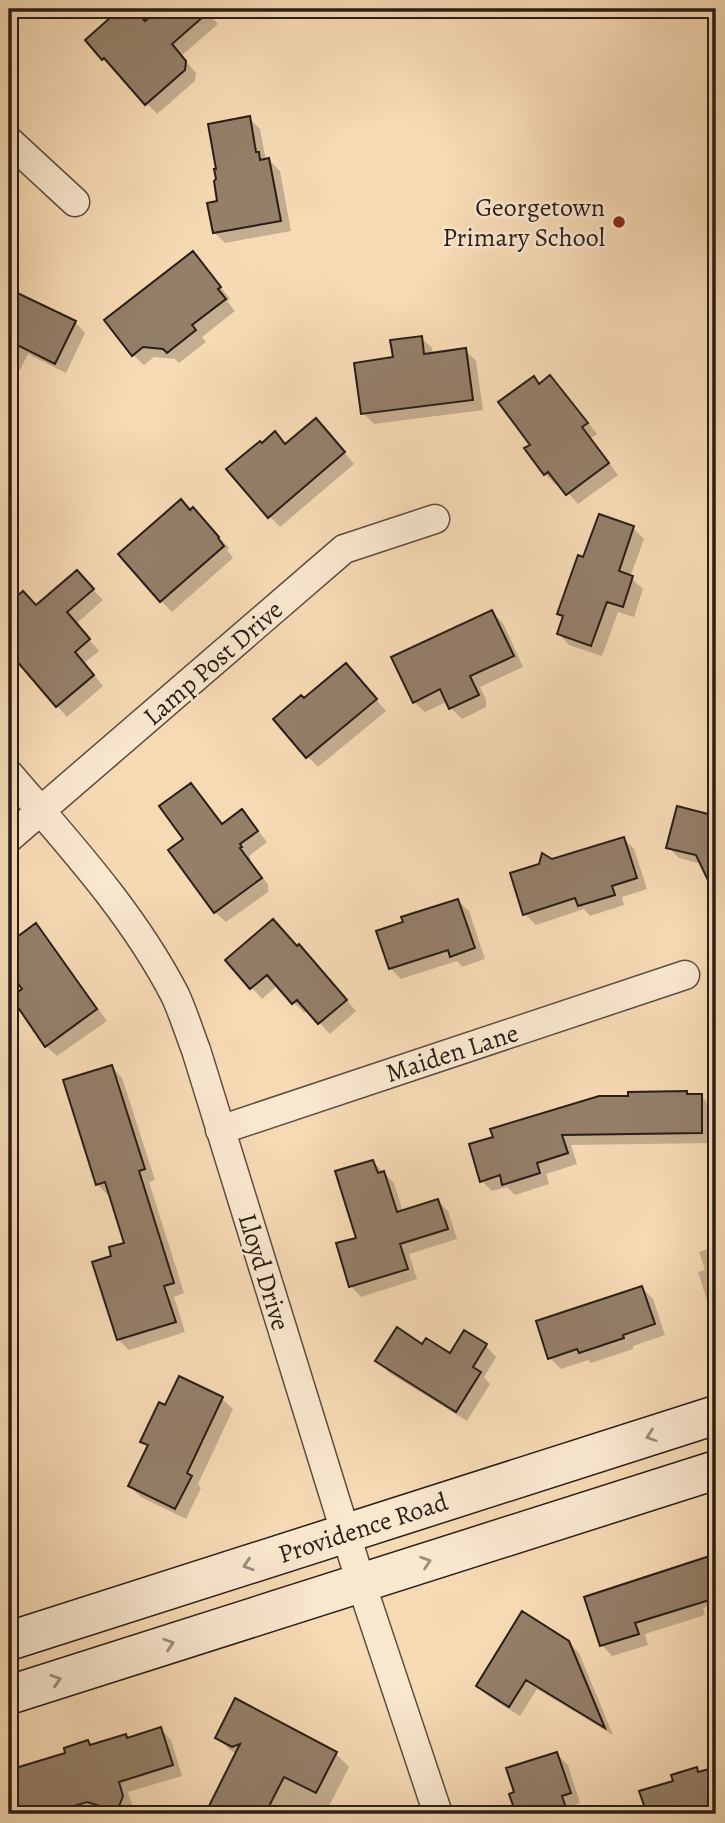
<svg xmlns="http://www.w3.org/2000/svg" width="725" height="1823" font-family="Alegreya,serif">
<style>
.shadow{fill:#0003}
.building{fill:#947f69;stroke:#291d18;stroke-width:2}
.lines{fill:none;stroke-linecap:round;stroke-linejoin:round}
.minor-casing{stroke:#5c4c3f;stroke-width:31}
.secondary-casing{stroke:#291d18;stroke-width:41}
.minor{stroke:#f9e7ce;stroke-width:28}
.secondary{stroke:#f9e7ce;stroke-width:38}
.oneway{stroke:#9b8c7c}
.poi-dot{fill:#8f2418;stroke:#f9e7ce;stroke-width:2.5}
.labels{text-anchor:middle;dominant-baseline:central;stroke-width:5;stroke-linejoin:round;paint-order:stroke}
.poi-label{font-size:26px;fill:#291d18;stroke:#f9e7ce;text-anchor:end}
.street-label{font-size:26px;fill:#291d18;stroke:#f9e7ce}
</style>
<rect width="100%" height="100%" fill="#f6dab4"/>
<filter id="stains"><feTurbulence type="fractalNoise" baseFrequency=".00286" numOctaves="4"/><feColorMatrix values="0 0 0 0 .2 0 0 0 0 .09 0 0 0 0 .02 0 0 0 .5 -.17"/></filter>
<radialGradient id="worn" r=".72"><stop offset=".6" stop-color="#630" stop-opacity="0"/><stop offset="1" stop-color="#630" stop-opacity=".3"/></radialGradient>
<path class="shadow" d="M123,9H133L146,23L162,9H204L218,24L181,56L196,73L195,81L157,114L87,40Z
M249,118L260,129L266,161L269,160L280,171L291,231L225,243L214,232L219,203Z
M203,264L230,299L227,301L235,311L202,337L206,342L179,363L175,359L154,357L144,365L133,355Z
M9,290L75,322L85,333L66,373L28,354L20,370L9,365Z
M421,338L432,348L433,354L465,350L476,361L483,410L374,424L363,413L395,359Z
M550,378L561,388L597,434L591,438L618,475L578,504L559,483L556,485L545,474L527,449L532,445L534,379L540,385Z
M275,434L286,445L330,435L354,464L280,527L269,516L261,445Z
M191,512L204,520L229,548L227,550L233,558L172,612L161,601Z
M633,528L644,539L630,577L643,589L634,617L618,612L602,656L569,645L559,634L564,618L559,613L584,559Z
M87,583L103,600L76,624L99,651L84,663L103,686L67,717L9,650V590L16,599L36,607Z
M492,612L503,623L523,667L480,687L486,699V707L462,719L451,708L448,701L425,712L414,702Z
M346,665L386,711L318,767L307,756Z
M191,785L202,796L223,824L242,811L252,822L267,842L249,856L251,859L250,860L268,884V892L226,922L215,912L185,839Z
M678,809L716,818V872L711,870L706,865L679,858L668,847Z
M624,839L634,849L647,889L622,897L624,905L590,916L584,909L536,925L525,914L552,861Z
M458,901L469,911L485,959L462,967L457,961L401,979L390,968Z
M35,925L46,936L107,1021L57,1056L46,1046L18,971L9,958V945Z
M298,948L310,958L356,1011L330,1034L308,1010L304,1013L278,985L262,999L227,960Z
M112,1067L122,1078L155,1180L149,1182L184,1293L174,1297L185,1332L129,1350L118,1339L114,1257L126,1244L110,1194L108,1195L97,1184Z
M686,1093L690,1096H701L712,1107L713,1143L571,1145L577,1164L546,1174L549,1184L515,1195L507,1187L492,1191L482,1181L471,1146Z
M373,1162L394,1183L403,1212L438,1201L448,1211L457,1239L409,1254L417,1279L361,1297L351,1286L338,1245L358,1239Z
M9,1229L13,1252L9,1253Z
M716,1246V1317L710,1310L698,1272L705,1270L699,1252Z
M642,1288L653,1299L665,1335L633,1346V1349L591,1363L588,1360L561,1369L550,1358Z
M423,1346L450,1355L486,1346L496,1357L484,1377L490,1384L467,1421L388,1372L378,1361Z
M9,1355L17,1380L9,1383Z
M222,1399L233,1409L198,1484L201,1488L186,1519L141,1497L130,1486L149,1448L142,1441L166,1408Z
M716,1546V1604L703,1608L705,1615L645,1634L648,1645L612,1656L602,1645L714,1557L711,1548Z
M568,1642L579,1653L613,1735L537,1689L520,1716L488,1696L478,1686Z
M160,1729L171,1740L182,1776L128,1792L133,1808L130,1814H106L99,1812L91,1814H9V1784L46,1771L88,1742L92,1747L125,1736L128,1739Z
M217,1737L336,1754L349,1767L325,1814H206L237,1754L230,1750Z
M557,1754L568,1765L580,1803L571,1806L574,1814H518L511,1795Z
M696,1769L701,1773L716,1769V1814H648L642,1792L675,1782Z"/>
<path class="building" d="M120,9H134L145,21L159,9H212L172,44L186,61L185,70L145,105L104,58L102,60L85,40Z
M250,116L256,152H259L260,160L269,158L281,221L213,233L207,203L217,201L214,181L216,179L214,169H216L208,124Z
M193,251L221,287L218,289L226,299L192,325L196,330L167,353L163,349L143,347L132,356L104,320Z
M9,289L76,321L55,364L9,341Z
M422,336L424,354L466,348L473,400L361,414L354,363L393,357L390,340Z
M550,375L588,423L582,427L609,463L566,495L548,472L544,475L524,448L530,445L498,402L534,376L539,384Z
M316,418L345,452L268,518L226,469L260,441L262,443L275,431L285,444Z
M181,499L190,510L193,507L219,537L218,538L224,546L160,602L118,554Z
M599,514L634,526L619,571L633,576L623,607L607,602L591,646L557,634L563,616L557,614L578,555L583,557Z
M77,570L94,589L67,612L90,639L75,652L94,675L56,707L9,652V603L23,591L36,605Z
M492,610L514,656L470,676L479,695L449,709L440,689L413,703L391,657Z
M346,663L377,699L306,758L273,719L301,695L304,698Z
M191,783L222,824L242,809L258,831L240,844L242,847L240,848L262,878L214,913L168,850L183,839L159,806Z
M677,806L716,816V897L696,855L666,848Z
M624,837L637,878L612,886L615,895L578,906L575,898L523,915L510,873L539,864L542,853L552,859Z
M458,899L475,948L450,957L448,950L389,969L376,931L403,922L401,917Z
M273,919L297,946L299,944L347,1000L318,1024L297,1000L292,1004L267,975L250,989L225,960Z
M36,923L97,1009L45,1047L11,997L22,989L14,978L16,971L9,961V943Z
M112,1065L145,1169L139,1171L174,1283L164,1286L176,1322L117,1340L92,1262L111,1256L109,1247L124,1243L105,1182L96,1185L63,1080Z
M687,1091V1094H702V1133L562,1135L568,1153L537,1163L540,1173L502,1185L500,1175L480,1182L469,1144L493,1137L490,1129L599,1096H628V1092Z
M373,1160L378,1173L384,1171L397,1212L438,1199L448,1229L400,1244L408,1269L349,1287L336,1243L356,1238L335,1171Z
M642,1286L655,1324L623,1335L624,1338L579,1353L577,1349L548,1359L536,1321Z
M397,1327L422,1344L426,1338L450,1353L464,1330L487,1344L473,1367L481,1372L456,1412L375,1361Z
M179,1376L223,1397L187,1473L192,1476L175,1509L128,1486L148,1445L140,1442L159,1402L165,1405Z
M716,1554V1598L635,1623L639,1634L600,1646L584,1597Z
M522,1611L569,1641L605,1728L526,1680L509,1707L476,1686Z
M235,1698L337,1752L316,1793L284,1777L265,1814H205L240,1744L232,1747L215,1738Z
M161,1727L173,1765L119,1782L123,1796L117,1811L87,1802L47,1814H9V1770L65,1753L64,1748L88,1740L90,1745L126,1734L127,1738Z
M557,1752L571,1793L562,1796L568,1814H516L509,1794L514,1792L506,1768Z
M697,1767L698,1772L716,1767V1814H647L639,1791L673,1781L671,1775Z"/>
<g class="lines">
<g class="minor-casing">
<path id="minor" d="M9,141L75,202
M9,774C69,844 132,912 175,995C183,1012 189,1032 196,1050L361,1583L438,1814
M9,838L344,549L435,519
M220,1130L685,975"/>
</g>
<g class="secondary-casing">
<path id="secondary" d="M9,1641L716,1415
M9,1695L716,1470"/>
</g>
<use href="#minor" class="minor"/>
<use href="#secondary" class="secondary"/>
</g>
<defs><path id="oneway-chevron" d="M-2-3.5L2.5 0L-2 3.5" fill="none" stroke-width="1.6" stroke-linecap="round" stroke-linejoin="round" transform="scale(1.75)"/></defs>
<g class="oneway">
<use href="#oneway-chevron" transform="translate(651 1436) rotate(162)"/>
<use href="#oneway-chevron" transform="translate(426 1562) rotate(-18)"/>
<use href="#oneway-chevron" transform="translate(248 1565) rotate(162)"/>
<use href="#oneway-chevron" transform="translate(169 1644) rotate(-18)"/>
<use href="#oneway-chevron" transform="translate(56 1680) rotate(-18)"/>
</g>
<circle class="poi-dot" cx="619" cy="222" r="7"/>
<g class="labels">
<g class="poi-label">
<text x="605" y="207">Georgetown<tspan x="605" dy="30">Primary School</tspan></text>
</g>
<g class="street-label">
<text transform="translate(213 663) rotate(-41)">Lamp Post Drive</text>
<text transform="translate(452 1053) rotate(-18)">Maiden Lane</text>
<text transform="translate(264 1272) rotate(73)">Lloyd Drive</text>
<text transform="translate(363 1528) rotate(-18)">Providence Road</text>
</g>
</g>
<rect width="725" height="1823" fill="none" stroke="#f6dab4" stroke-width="35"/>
<rect x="10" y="10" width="704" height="1802" fill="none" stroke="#291d18" stroke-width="3.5"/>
<rect x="18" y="18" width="690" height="1788" fill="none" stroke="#291d18" stroke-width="2"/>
<rect width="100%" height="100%" filter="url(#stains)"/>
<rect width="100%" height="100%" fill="url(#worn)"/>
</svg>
